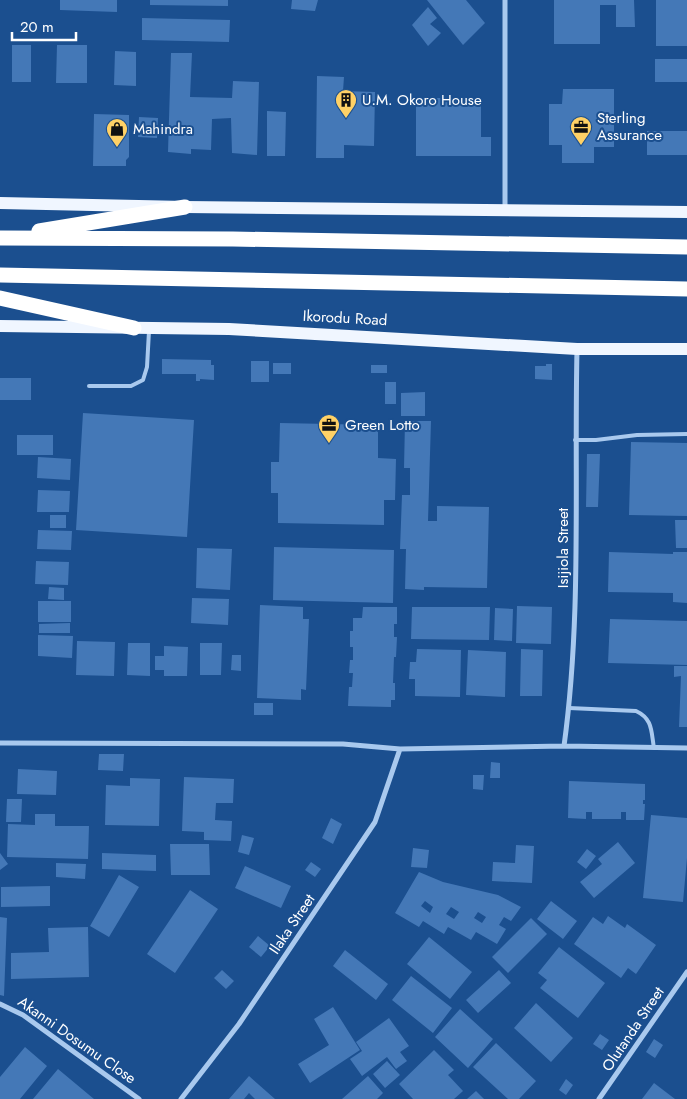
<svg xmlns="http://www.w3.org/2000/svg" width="687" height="1099" font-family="Jost,sans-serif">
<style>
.building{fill:#4478b7;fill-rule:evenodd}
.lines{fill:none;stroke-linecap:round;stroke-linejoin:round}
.service{stroke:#a9c9ee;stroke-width:4}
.minor{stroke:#a9c9ee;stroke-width:5}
.primary{stroke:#f0f6ff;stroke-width:12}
.motorway{stroke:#fff;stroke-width:15}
.labels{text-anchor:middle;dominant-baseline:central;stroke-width:4;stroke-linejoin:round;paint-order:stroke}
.poi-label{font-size:15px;fill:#fff;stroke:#1b4f8f;text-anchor:start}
.street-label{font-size:15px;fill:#fff;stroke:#1b4f8f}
</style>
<rect width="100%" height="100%" fill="#1b4f8f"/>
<path class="building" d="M60,0H117V12L60,10Z
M150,0H228V6L150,5Z
M292,0H318L315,11L291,9Z
M427,0H466L485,23L463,45Z
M554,0H634L635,27H616V5H600V44H554Z
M656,0H687V46H656Z
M428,7L437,18L430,24L441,33L428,46L412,25Z
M142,18L230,20L229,42L142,40Z
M12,45H31V82H12Z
M57,45H87V83H56Z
M115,51L136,52V86L114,85Z
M171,53H192L190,97L232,98L233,81L259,82L257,155L232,153L231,118L212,119L211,150L191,149V154L168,152Z
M655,59H687V82H655Z
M317,76L344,77L343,91L375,92L374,146L344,145V158H316Z
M563,89H614V147H594V163H562V145H549V104H562Z
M416,98H481V137H491V156H416Z
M267,111L286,112L285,156H267Z
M94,114L129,115V157L126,160V166H93Z
M139,117L158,118L157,138L138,137Z
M647,131H687V155H647Z
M162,359L211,360V365H214V380L200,379V381H196V374H162Z
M251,361H269V382H251Z
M273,363H291V374H273Z
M546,364H552V380L535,379V366H546Z
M371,365H387V373H371Z
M0,378H31V400H0Z
M385,382H396V404H385Z
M425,392V416H401V393Z
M83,413L194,420L187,537L76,530Z
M405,421H431L428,521H437V506L489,507L487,588L424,587V590L405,589L406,549H400L402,495H410V468H404Z
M280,423L378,425V458L396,459L395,500H384V525L278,523V493H271V462H279Z
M17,435H53V455H17Z
M631,442L687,443V516L629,515Z
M587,454H600L598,507H586Z
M38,457L71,459L70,480L37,478Z
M38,490L70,491L69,512H37Z
M50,515H66V528H50Z
M675,520H687V548H676Z
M38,530L72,531L71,550L37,549Z
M274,547L394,550L393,603L273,600Z
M197,548L232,549L230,590L196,588Z
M609,552L673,554V552H687V603L673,602V593L608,592Z
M36,561L69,562L68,585L35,584Z
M49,587L64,588V600L48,599Z
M192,598L229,599L228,625L191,623Z
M38,601H71V622H38Z
M260,605L303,607V619H309L306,690L301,689V700L257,698Z
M517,606L552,607L551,644L516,643Z
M363,607H397V624H394V637H397L396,657H394L393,683H395V700H391V707L348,706L349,687H352L353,673H349L350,660H353V647H350V631H353V618H362Z
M412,607H490L489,640L411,639Z
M495,608L513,609L512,641L494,640Z
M610,619L687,621V665L608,663Z
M70,623V633H39V624Z
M38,635L73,636L72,658L38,656Z
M77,641L115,642L114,676L76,675Z
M128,643H150V676L127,675Z
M200,643H222L221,675H200Z
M164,646L188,647L187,676H164V670H155V656H164Z
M417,649L461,650L460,697L415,696V679H409L410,662H416Z
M521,649L543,650L542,696H520Z
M468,650L506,652L505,697L466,695Z
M232,655H241V671L231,670Z
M674,666H687V727H679L681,676L674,677Z
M254,703H273V715H254Z
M99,754H124L123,771L98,770Z
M491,762L500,763V778H490Z
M18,769L57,771L56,795L17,794Z
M473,775H484L483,790L473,789Z
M184,777L234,779L233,803H216L215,820L232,821L231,841L204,840V832L182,831Z
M130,778L160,779L159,826L105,825L106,785L130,786Z
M569,781L645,784V800H643V804H645L644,820H626V812H621V819H592V812H586V819L568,818Z
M7,799H22L21,822H6Z
M35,814H55V826H89L88,859L7,857L8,824L35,825Z
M651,815L687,818V858L683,902L643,898Z
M331,818L342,824L333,844L322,838Z
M242,835L254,838L249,855L238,852Z
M618,842L635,863L594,898L580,882L602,864L598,859Z
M170,844H209L210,875H171Z
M516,845L534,846L532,883L492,881L493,862L515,863Z
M413,848L429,850L427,868L411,867Z
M587,849L596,856L586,869L577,862Z
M0,853L8,864L0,870Z
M102,853L156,855V871L102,869Z
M311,862L321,869L315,877L305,870Z
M56,863L86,864L85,879L56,877Z
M245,866L291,886L281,908L235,888Z
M419,872L443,882L498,895L521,907L511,921L504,917L499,925L506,929L497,944L476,932L471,940L448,927L444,934L423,921L419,927L395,913ZM425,901L433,907L430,913L421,906ZM451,907L459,912L454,919L446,914ZM478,912L486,917L482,923L474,918Z
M119,875L139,887L109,937L90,926Z
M50,886V906L1,907V887Z
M190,890L218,909L175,973L147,954Z
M551,901L577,921L563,939L537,919Z
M608,916L625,928L627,924L656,945L636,974L628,968L621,978L574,944L593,917L603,924Z
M0,917L7,918L4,996L0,995Z
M531,918L547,934L508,973L492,957Z
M88,927L89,977L11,979V953L49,952L48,928Z
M258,936L270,946L261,957L249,947Z
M429,937L472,972L450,999L407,964Z
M559,947L605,983L578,1018L540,988L547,980L538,973Z
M345,950L388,984L376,1000L333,966Z
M222,970L234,981L226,989L214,978Z
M499,970L511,983L478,1013L466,1000Z
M411,976L452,1008L433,1033L392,1000Z
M536,1003L573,1038L551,1062L514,1028Z
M333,1007L360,1050L310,1083L298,1064L329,1045L314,1019Z
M460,1009L493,1039L468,1068L435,1037Z
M389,1018L409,1046L400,1052L407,1061L396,1069L387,1057L362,1076L350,1059L362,1051L356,1042Z
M600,1034L609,1040L602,1050L593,1044Z
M654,1039L663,1045L655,1058L646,1052Z
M496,1043L536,1081L519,1099H508L473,1067Z
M25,1047L47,1066L20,1099H0V1077Z
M434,1050L454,1070L448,1075L463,1091L454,1099H413L399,1084Z
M387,1061L400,1075L385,1088L373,1074Z
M58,1069L94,1099H33Z
M249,1076L275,1099H255L249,1093L244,1099H229Z
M368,1076L383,1093L377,1099H342Z
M566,1079L573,1085L566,1095L559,1090Z
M654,1083L675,1099H642Z
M476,1091L484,1099H467Z"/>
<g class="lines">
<path class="service" d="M89,386H131L143,380L147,367L149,331
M575,440H596L637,435L687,434
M569,708L636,711C653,719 651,731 654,748"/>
<path class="minor" d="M505,0V210
M0,743L343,744L400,749L564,746L687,748
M564,746C582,615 574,482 577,350
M0,1004L23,1015L139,1099
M181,1099L239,1024L375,822L400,749
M599,1099L687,972"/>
<path class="primary" d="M0,203L185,207L687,212
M0,326L229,329L577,349H687"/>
<path class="motorway" d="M39,231L185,207
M0,238L233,239L687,247
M0,275L687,289
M0,298L134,328"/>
</g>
<defs>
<g id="building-pin" transform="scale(1.125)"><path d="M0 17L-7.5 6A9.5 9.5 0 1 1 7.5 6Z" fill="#ffd166" stroke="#1b4f8f"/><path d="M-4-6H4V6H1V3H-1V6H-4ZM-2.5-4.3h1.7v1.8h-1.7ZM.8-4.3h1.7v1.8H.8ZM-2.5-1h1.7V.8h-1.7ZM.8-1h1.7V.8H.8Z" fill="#111"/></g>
<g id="office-pin" transform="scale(1.125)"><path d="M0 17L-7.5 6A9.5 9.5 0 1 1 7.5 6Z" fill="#ffd166" stroke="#1b4f8f"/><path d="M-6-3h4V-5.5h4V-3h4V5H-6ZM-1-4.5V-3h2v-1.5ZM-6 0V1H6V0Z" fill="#111"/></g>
<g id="shop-pin" transform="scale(1.125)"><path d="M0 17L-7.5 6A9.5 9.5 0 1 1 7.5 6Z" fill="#ffd166" stroke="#1b4f8f"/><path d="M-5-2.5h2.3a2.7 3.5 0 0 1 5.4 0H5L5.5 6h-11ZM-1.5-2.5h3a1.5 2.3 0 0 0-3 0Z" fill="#111"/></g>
</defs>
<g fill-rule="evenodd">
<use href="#building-pin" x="346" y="100"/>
<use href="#office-pin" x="581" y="127"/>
<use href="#shop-pin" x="117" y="129"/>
<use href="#office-pin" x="329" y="425"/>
</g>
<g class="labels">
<g class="poi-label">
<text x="362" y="100">U.M. Okoro House</text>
<text x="597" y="118">Sterling<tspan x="597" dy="17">Assurance</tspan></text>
<text x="133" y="129">Mahindra</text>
<text x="345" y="425">Green Lotto</text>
</g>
<g class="street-label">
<text transform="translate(345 318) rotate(3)">Ikorodu Road</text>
<text transform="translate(563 548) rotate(-90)">Isijiola Street</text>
<text transform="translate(292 924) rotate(-56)">Ilaka Street</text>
<text transform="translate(633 1029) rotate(-56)">Olutanda Street</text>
<text transform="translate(77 1040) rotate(35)">Akanni Dosumu Close</text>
</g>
</g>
<path d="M12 32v8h64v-8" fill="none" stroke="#ffffff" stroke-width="2.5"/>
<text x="20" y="32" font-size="15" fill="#ffffff" stroke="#1b4f8f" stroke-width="4" paint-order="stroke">20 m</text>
</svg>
